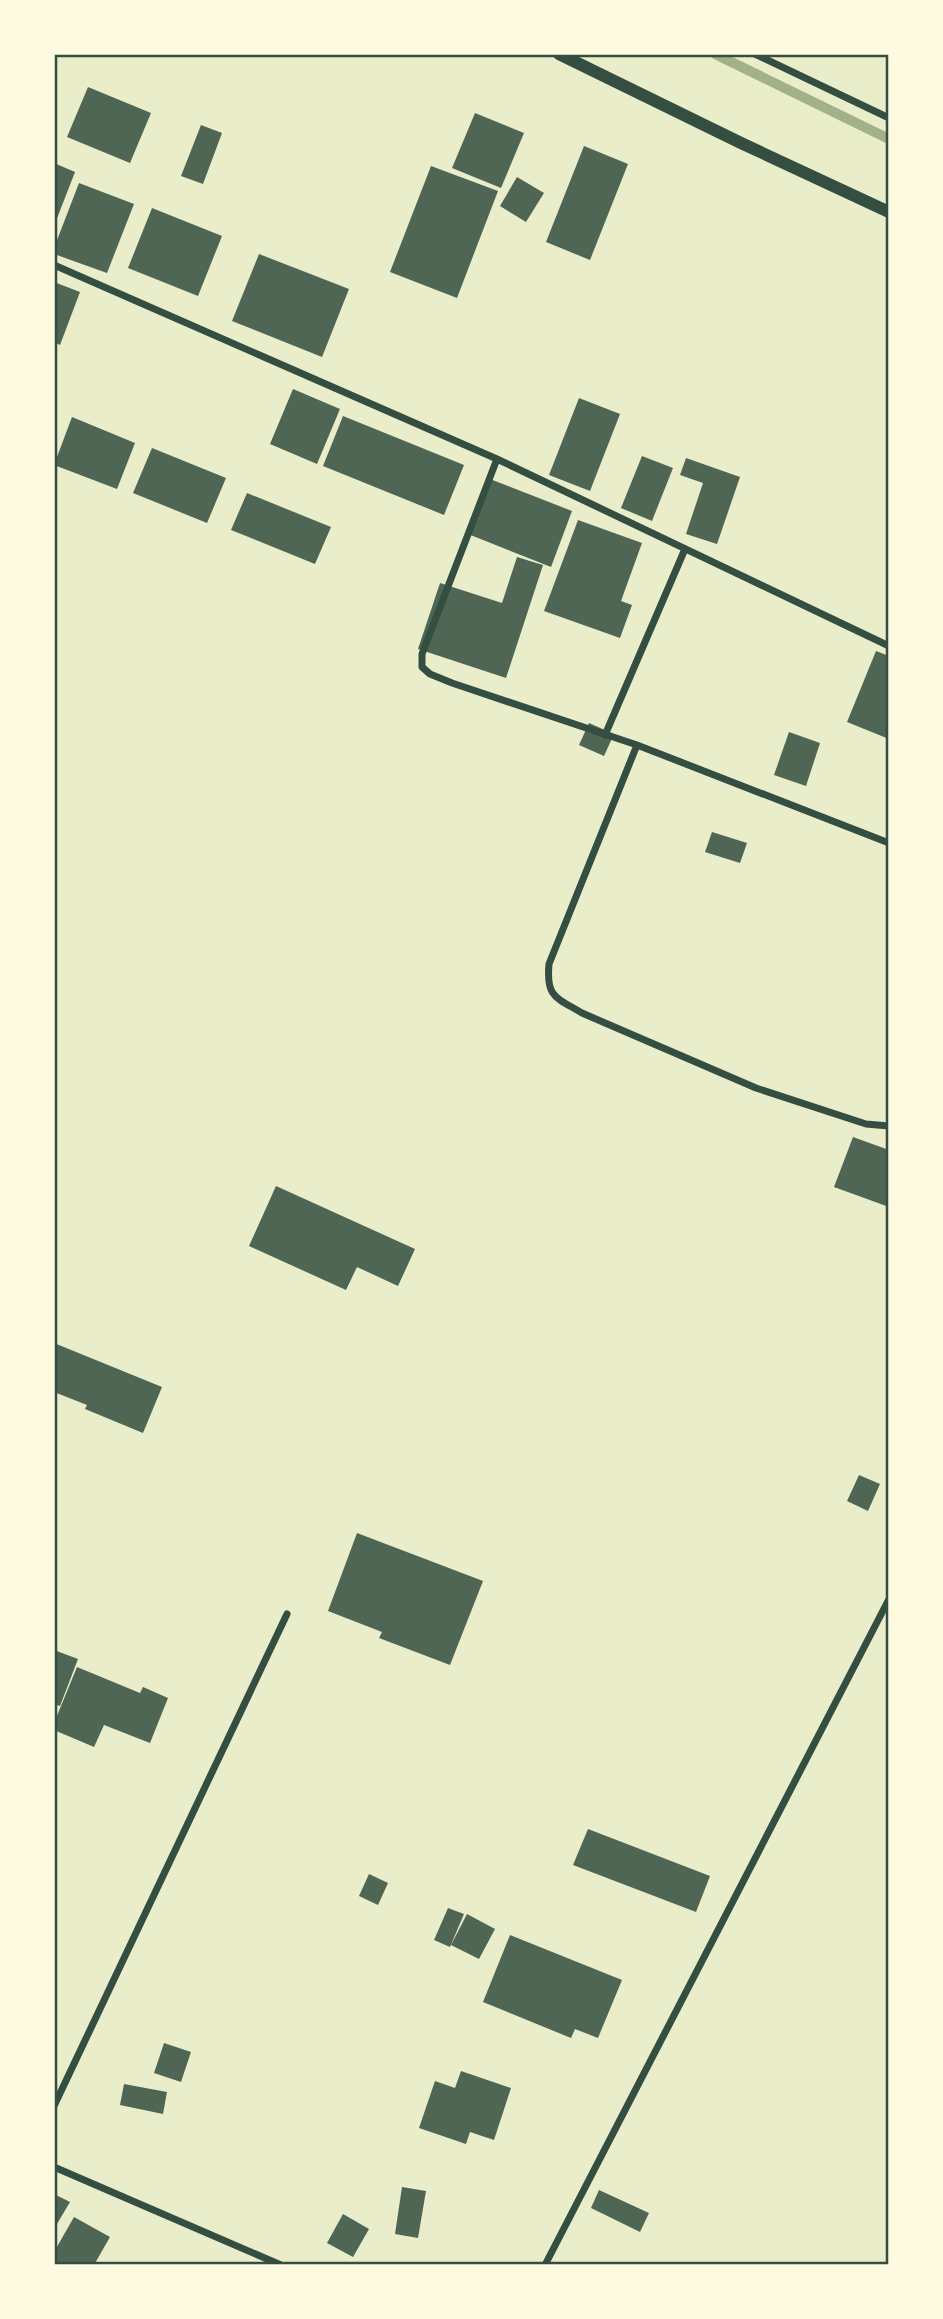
<svg xmlns="http://www.w3.org/2000/svg" width="943" height="2319" font-family="Poppins,sans-serif">
<style>
.lines{fill:none;stroke-linecap:round;stroke-linejoin:round}
.stream{stroke:#a3b18a;stroke-width:10}
.building{fill:#4f6655}
.minor{stroke:#344e41;stroke-width:7}
.tertiary{stroke:#344e41;stroke-width:12}
.neatline{fill:none;stroke:#344e41;stroke-width:2.5}
</style>
<rect width="100%" height="100%" fill="#e9edc9"/>
<g class="lines">
<path class="stream" d="M715,54L889,139"/>
</g>
<path class="building" d="M88,87L151,113L130,163L67,137Z
M475,113L524,133L501,188L452,168Z
M201,125L222,133L203,184L181,176Z
M584,146L628,164L590,260L546,242Z
M54,163L75,172L54,226Z
M431,166L498,191L457,298L390,272Z
M517,177L544,193L526,222L500,206Z
M79,183L134,204L107,273L54,254V248Z
M152,208L222,236L198,296L128,268Z
M259,254L349,289L322,357L232,321Z
M54,282L80,292L60,345L54,342Z
M293,389L340,409L317,464L270,444Z
M579,398L620,414L590,491L549,475Z
M343,416L464,465L444,515L323,466Z
M72,417L135,443L117,489L54,465Z
M152,448L226,478L207,523L133,493Z
M642,456L673,468L652,521L621,508Z
M686,458L740,477L717,544L686,534L703,483L680,475Z
M490,479L572,511L551,567L468,534Z
M247,493L331,527L315,564L231,530Z
M578,520L642,543L621,601L632,605L620,638L544,611Z
M517,557L543,565L506,678L418,649L440,583L502,603Z
M876,651L889,656V739L847,722Z
M589,723L614,734L604,756L579,745Z
M789,732L820,743L806,786L774,775Z
M712,832L747,843L740,863L705,852Z
M853,1137L889,1150V1207L834,1187Z
M276,1186L415,1249L398,1286L357,1267L346,1290L249,1246Z
M54,1343L162,1387L143,1433L85,1409L87,1405L54,1392Z
M859,1475L880,1484L868,1511L847,1501Z
M357,1533L483,1581L450,1665L379,1638L382,1632L328,1611Z
M54,1650L78,1659L60,1706L54,1704Z
M77,1667L140,1693L143,1687L168,1698L150,1743L104,1725L94,1747L54,1730V1723Z
M588,1829L710,1876L696,1912L573,1865Z
M369,1874L388,1883L378,1905L359,1896Z
M448,1908L464,1914L450,1947L434,1940Z
M467,1914L495,1929L479,1959L451,1945Z
M510,1935L622,1980L598,2038L575,2029L571,2038L483,2002Z
M164,2043L191,2052L181,2082L154,2073Z
M461,2071L511,2088L494,2140L470,2132L466,2144L419,2128L435,2081L455,2088Z
M124,2084L167,2092L163,2114L120,2105Z
M402,2187L426,2191L418,2238L395,2234Z
M599,2190L649,2213L640,2232L591,2208Z
M54,2194L70,2202L54,2229Z
M343,2214L369,2229L353,2257L327,2243Z
M74,2217L110,2237L94,2265H54V2252Z"/>
<g class="lines">
<path class="minor" d="M755,54L889,118
M54,265L497,459L889,646
M497,459L422,654V667L430,674L452,683L637,745L889,843
M605,735L685,549
M637,745L549,964C546,997 555,997 582,1013L756,1088L866,1124L889,1126
M54,2106L287,1614
M54,2167L281,2265
M545,2265L889,1599"/>
<path class="tertiary" d="M559,54L741,143L889,212"/>
</g>
<rect width="943" height="2319" fill="none" stroke="#fefae0" stroke-width="112"/>
<rect x="56" y="56" width="831" height="2207" class="neatline"/>
</svg>
